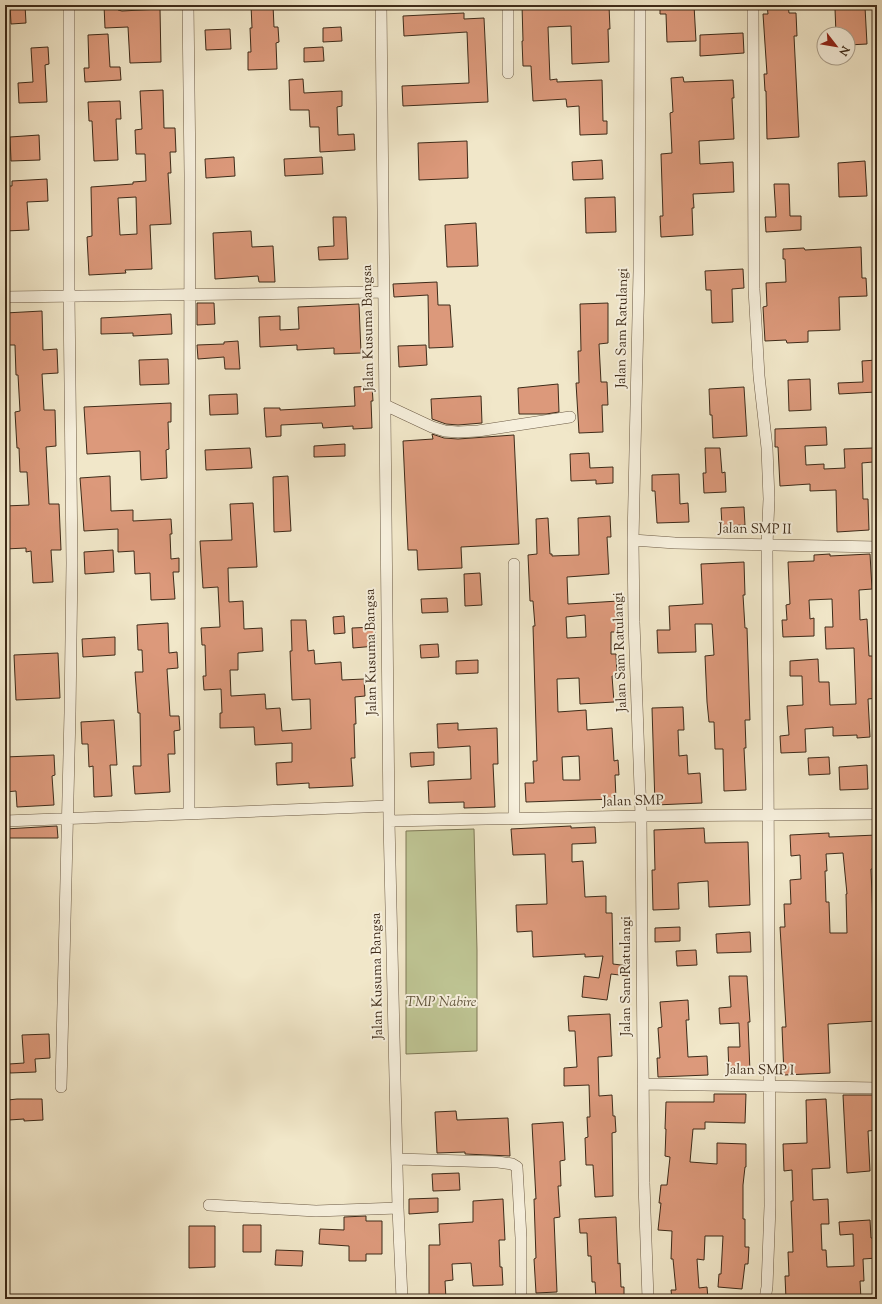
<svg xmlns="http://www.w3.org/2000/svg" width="882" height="1304" font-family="'Sorts Mill Goudy',serif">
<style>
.green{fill:#bec493;stroke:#7e7856}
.building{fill:#dc997b;stroke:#3e2b19;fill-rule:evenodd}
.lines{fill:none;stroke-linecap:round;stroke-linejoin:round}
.minor-casing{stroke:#6b5a45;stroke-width:12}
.minor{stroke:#f6efdc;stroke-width:11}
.labels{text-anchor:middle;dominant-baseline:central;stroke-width:4;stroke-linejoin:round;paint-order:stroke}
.street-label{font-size:14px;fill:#3e2b19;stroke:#f6efdc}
.park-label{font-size:14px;font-style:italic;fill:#5e5138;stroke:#f6efdc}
</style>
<rect width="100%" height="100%" fill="#f1e7c9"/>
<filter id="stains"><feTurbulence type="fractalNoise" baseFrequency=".005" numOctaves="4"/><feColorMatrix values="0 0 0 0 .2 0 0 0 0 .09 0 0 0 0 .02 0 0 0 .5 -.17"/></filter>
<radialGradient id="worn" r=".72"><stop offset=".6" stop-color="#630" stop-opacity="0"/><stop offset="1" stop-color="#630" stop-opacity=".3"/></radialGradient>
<path class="green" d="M474,829L477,950V1051L406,1054V831Z"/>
<path class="building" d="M10,5H25L26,23L11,24Z
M104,5H118V10L122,11L160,9L161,62L130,63L128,27L105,28Z
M251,5H273L274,27H278L279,42L276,43L277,69L248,70V52H251L250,28H252Z
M522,5H581V7L609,6L610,29H608L609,62L572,64L571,26L548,27L550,80L557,79V82L602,80L603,121H607V134L580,135L579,106L567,107L566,99L533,101L531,66H523L522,41H523Z
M660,5H694L696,41L667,42L666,14H660Z
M767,5H788L789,13H796L797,36H794L799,137L767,139L766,91H765L764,74H767L763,14H768Z
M865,7L867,44L848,45V34H836L835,9Z
M464,13V19L484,18L488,102L403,106L402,86L469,83L467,32L404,36L403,16Z
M341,27L342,41L323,42V28Z
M230,29L231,49L206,50L205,30Z
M743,33L744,53L700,56V35Z
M108,34L110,67H120L121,80L85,82L84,68H89L88,35Z
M48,47L49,64L45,65L47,102L19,103L18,83L33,82L31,48Z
M323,47L324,61L304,62V48Z
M683,77L684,82L733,80L734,98H732L734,139L699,141L700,164L733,162L734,192L693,194L694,208H692L693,235L661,237L660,216H663L661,154L672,153L670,113L673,112L671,78Z
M303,79L304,93L342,91V106L337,107L338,135L354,134L355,150L320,152L319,127H310L309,110H290L289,80Z
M163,90L164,128H175L176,152H170L171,173H168L171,224L150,225L152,269L125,270L126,273L89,275L87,237L92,236L91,187L133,184V182L146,181L145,154H136L135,130L142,129L140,91ZM136,197L137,234L120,235L118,198Z
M120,101L121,119H116L118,160L94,161L92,121H89L88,102Z
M39,135L40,160L11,161L10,137Z
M467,141L468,178L419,180L418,143Z
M234,157L235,176L206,178L205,159Z
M322,157L323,174L285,176L284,159Z
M602,160L603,179L573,180L572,162Z
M865,161L867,196L839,197L838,163Z
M47,179L48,201L27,202L29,230L5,231V186H12V181Z
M774,184H789L790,216H801V230L766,232L765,217H776Z
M615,197L616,232L586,233L585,198Z
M333,217H346L348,259L319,260L318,247L334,246Z
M476,223L478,266L447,267L445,225Z
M251,231L252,247L273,246L275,282H259L258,276L215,279L213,233Z
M861,247L862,278H866L867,296L839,297L840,330L808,331V342L787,343L786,340L765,341L763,307L767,306L766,283L786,282L785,259H783V249L804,248L805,250Z
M743,269L744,288L732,289L733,322L712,323L711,290H706L705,271Z
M437,282L438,305H450L453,347L429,348L428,295L394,297L393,284Z
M197,303H214L215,324L197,325Z
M608,303V343L599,344L601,382H607L608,405H602L603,432L579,433L576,383H579L578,351H581L580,304Z
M359,304L361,353L334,354V348L297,350V345L260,347L259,317L280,316V330L299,329L298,307Z
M42,311L43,350L57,349L58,373L42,374L44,410H55L56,446L46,447L49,504H59L61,550H51L53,582L33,583L31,551L26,552V548L5,549V506L29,505L27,472H20L19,448H17L15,412L20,411L18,375H16L15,345H5V313Z
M171,314L172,334L133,336V333L101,334V318Z
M238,341L240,369H225L224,357L198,359L197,345L224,344V342Z
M426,345L427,365L399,367L398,346Z
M168,359L169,384L140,385L139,360Z
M877,360V376L875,377L876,392L839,394L838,383L863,382L862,361Z
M810,379L811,410L789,411L788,380Z
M558,384L559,412L546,414H519L518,388Z
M372,386L373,401H371L372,428L353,429V426L323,428L322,423L281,425V436L266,437L264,408H280V410L355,406L354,387Z
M744,387L747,436L713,438L712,415H710L709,389Z
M237,394L238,414L210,415L209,395Z
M481,396L482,423L458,425L446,424L432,419L431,399Z
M171,403V422H168L169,449L166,450L167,478L141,480L140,451L87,454L84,407Z
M826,427L827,445L805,446L806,465L824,464V469L845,468L844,449L873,448V462L862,463L863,499H868L869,530L837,532L836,490L810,491V484L780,486L778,447H775V429Z
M432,434L444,438L458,439L514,435L519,544L461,547L462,568L418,570L417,550H408L403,441L433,439Z
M345,444V456L314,457V446Z
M250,448L252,468L206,470L205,450Z
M705,448H720L722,473L725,472L726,492L704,493L703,473H706Z
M589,453L590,468L613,467V483L596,484V480L571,481L570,454Z
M679,474L680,504L688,503L689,522L657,523L655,491H652V475Z
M110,476L111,511L133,510V521L171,519L172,534H170L171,559L179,558V572H173L175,599L151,600L150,573L135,574L134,551L118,552V529L84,531L80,478Z
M288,476L291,531L274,532L273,477Z
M253,503L257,567L228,568L229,602L243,601L244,629L262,628L263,651L238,653V670H230L231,696L265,694L266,709L280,708L282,731L311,729L310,699L292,700L290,651H292L291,620H306L308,651L314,650L315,664L341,662L342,680L364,679L365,696L355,697L356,724H354L355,758H351L353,786L309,788V783L277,785L276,763L292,762V743L255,745L254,727L220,728V713H222L221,689L204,690L203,676H206L205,645H202L201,628L220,627L218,587L203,588L200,541L232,540L230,504Z
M744,507L745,525L722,526L721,508Z
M610,516L611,537H607L609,574L567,577L568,604L619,601L620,613H616L617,632H611V654H616L617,676H612L614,702L580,704L579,678L557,679L558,712L586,710L587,730L612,728L614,761L618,760L619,775H615L616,799L526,802L525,783H534L533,761H537L533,626H535L533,601H530L528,555L537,554L536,519L548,518L550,554H552V556L579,555L578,518ZM585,615L586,637L567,638L566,617ZM579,756L580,780H563L562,757Z
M113,550L114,572L85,574L84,552Z
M830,554V556L870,554L872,589L859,590L860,620L867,619L869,656H877V698L868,699L870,737L857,738V735L833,736V727L805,729L806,752L781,753L780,736L789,735L787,706L803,705L802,676H790V661L818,659L819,682H829L830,705L856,704L854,648L826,649L825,627H833L832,599L809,600L810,619L814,618V636L783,637L782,620H787L786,605L790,604L788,562L814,561V555Z
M744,562L745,595H743L745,628H747L750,720H745L746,748H744L746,790L724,791L723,749H715L714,722H709L707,702L705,656L714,655L712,624H695L696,652L658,653L657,630H670L669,606L703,604L701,564Z
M480,573L482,605L465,606L464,574Z
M447,598L448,612L422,613L421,599Z
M344,616L345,633L334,634L333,617Z
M168,623L169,653L177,652L178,668L167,669L170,716H179L180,730L174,731L175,754H168L170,792L135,794L133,766H141L140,713H138L135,672H143L142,650H138L137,625Z
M375,627L376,646L353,648L352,628Z
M115,637V655L83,657L82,639Z
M438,644L439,657L421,658L420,645Z
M58,653L60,698L16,700L14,655Z
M478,660V673L456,674V661Z
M683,707L684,730H678L679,756L687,755L688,774L700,773L702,803L655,805L652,708Z
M114,720L117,765H110L112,796L94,797L93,766L89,767L88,744H82L81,722Z
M458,723V730L497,728L498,764H493L495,807L464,808V802L429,803L428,781L471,779L470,746L438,748L437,724Z
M434,752V765L411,767L410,753Z
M54,755L55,775L52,776L54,805L17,807L16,791L5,792V757Z
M829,757L830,774L809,775L808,758Z
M867,765L868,789L840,790L839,767Z
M57,826L58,838H5V829Z
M571,826V828L595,827L596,843L572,844V862L583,861L585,897L606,896V913H612L613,964L629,966L628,976L611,974L607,1000L582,997L584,976L599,978L603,956L585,957V954L533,957L532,931L517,932L516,905L547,904L545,854L513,855L511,829Z
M704,828L705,843L748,842L750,905L709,907L708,881L678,883L679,909L653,910L652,870H655L654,830Z
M829,833V837L877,835V869H871L873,922H876L877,955V1021L828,1024L830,1073L784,1075L782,1027H786L780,927H785L784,904H791L790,880L801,879L800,855L791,856L790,835ZM843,853L847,894H846L847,933H830L829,902H826L825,871H827L826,854Z
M680,927V941L655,942V928Z
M750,932L751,952L717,953L716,934Z
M696,950L697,965L677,966L676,951Z
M729,976H747L750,1022H748L750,1072L729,1073L728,1047H740L739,1023L720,1024L719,1008L731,1007Z
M688,1000L689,1020H686L688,1057L707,1056L708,1075L658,1077L657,1058H660L658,1028L662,1027L660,1002Z
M610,1014L612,1056L598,1057L599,1096L612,1095L613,1116H615L616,1132L612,1133L613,1196L595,1197L593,1165H586L585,1138L588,1137L587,1117H590L589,1085L564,1086V1068L577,1067L575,1031H569L568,1016Z
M49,1034L50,1058L35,1059L36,1072L10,1073L9,1064L24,1063L22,1035Z
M714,1094H746L745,1123L705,1122V1129H693L690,1162L717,1164V1143L746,1144V1167H745L743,1185V1219H745V1247H749L748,1264H745L742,1289L718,1287L719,1274H721L723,1236H705L704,1260L697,1259L699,1288L707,1287L708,1299H672L671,1290H676L673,1259H671L672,1231L658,1230L661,1203H659L661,1185H667L670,1157L665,1156L666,1129H665L666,1102H714Z
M843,1095H877V1130L868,1131L870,1171L847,1173Z
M17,1099H42L43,1120L24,1121V1119L9,1120L8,1100Z
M826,1099L830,1168L812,1169L813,1200L828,1199L829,1224H821L822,1250H826L827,1267L854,1266L853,1234L840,1235L839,1222L870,1220L871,1238H877V1258L863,1259L864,1281H860L861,1299H786L785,1276H789L788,1252H793L791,1201H793L792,1170L784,1171L783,1144L807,1143L806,1100Z
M456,1111L457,1120L508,1118L510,1156L465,1154V1152L437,1153L435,1112Z
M563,1122L565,1160L560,1161L561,1186H558L560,1217L554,1218L557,1292L536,1293L534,1259L536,1258L534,1199H536L532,1124Z
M459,1173L460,1190L433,1191L432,1174Z
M438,1198V1212L409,1214V1199Z
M503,1199L505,1240H499L500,1267H502L503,1285L473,1286L471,1263L452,1264L453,1280L445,1281L446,1299H429V1245H440L439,1224L473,1222V1201Z
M366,1216V1221H382V1254H366V1261H349V1246L319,1244L320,1229L344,1230V1217Z
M616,1217L618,1264L620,1263L621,1287H624V1299H596L595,1282H592L591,1256H588L587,1233H580L579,1219Z
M243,1225H261V1252H243Z
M189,1226H215V1267L189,1268Z
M276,1250L303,1251L302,1266L275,1265Z"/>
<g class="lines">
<g class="minor-casing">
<path id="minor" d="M188,5L190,175L189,814
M381,5L389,821L398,1208L402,1299
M508,5V73
M640,5L639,271L633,540L634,622L641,816L644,1183L648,1299
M753,5L754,289L759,376L767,448L769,499L767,545L770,1206L767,1287L765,1299
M5,297L383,292
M385,405L432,427L445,431L458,432L478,431L570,417
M633,540L675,543L877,547
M514,564V818
M5,821L389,806
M389,821L641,816L877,814
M643,1084L877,1088
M61,1087L70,713L72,563L69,295V5
M397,1159L498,1162L512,1164L517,1167L521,1238V1292
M209,1205L316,1211L398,1208"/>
</g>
<use href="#minor" class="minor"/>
</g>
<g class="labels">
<g class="street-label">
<text transform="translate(369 328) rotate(-91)">Jalan Kusuma Bangsa</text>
<text transform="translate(623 328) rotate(-89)">Jalan Sam Ratulangi</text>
<text transform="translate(755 530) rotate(1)">Jalan SMP II</text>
<text transform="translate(372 652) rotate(-91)">Jalan Kusuma Bangsa</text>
<text transform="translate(621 652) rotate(-92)">Jalan Sam Ratulangi</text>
<text transform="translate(633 802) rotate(-1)">Jalan SMP</text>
<text transform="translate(378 976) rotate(-91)">Jalan Kusuma Bangsa</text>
<text transform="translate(627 976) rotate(-90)">Jalan Sam Ratulangi</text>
<text transform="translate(760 1071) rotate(1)">Jalan SMP I</text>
</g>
<g class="park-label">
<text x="441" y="1003">TMP Nabire</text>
</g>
</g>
<rect width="882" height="1304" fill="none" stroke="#f1e7c9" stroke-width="20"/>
<rect x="6" y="6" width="870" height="1292" fill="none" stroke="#3e2b19" stroke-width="2"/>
<rect x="10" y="10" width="862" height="1284" fill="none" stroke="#3e2b19"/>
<g transform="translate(836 46) rotate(121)"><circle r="19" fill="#f6efdc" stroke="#aca18e"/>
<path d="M0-3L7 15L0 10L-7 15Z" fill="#8f2418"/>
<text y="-6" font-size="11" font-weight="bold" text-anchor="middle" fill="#3e2b19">N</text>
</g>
<rect width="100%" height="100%" filter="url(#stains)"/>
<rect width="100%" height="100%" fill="url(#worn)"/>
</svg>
